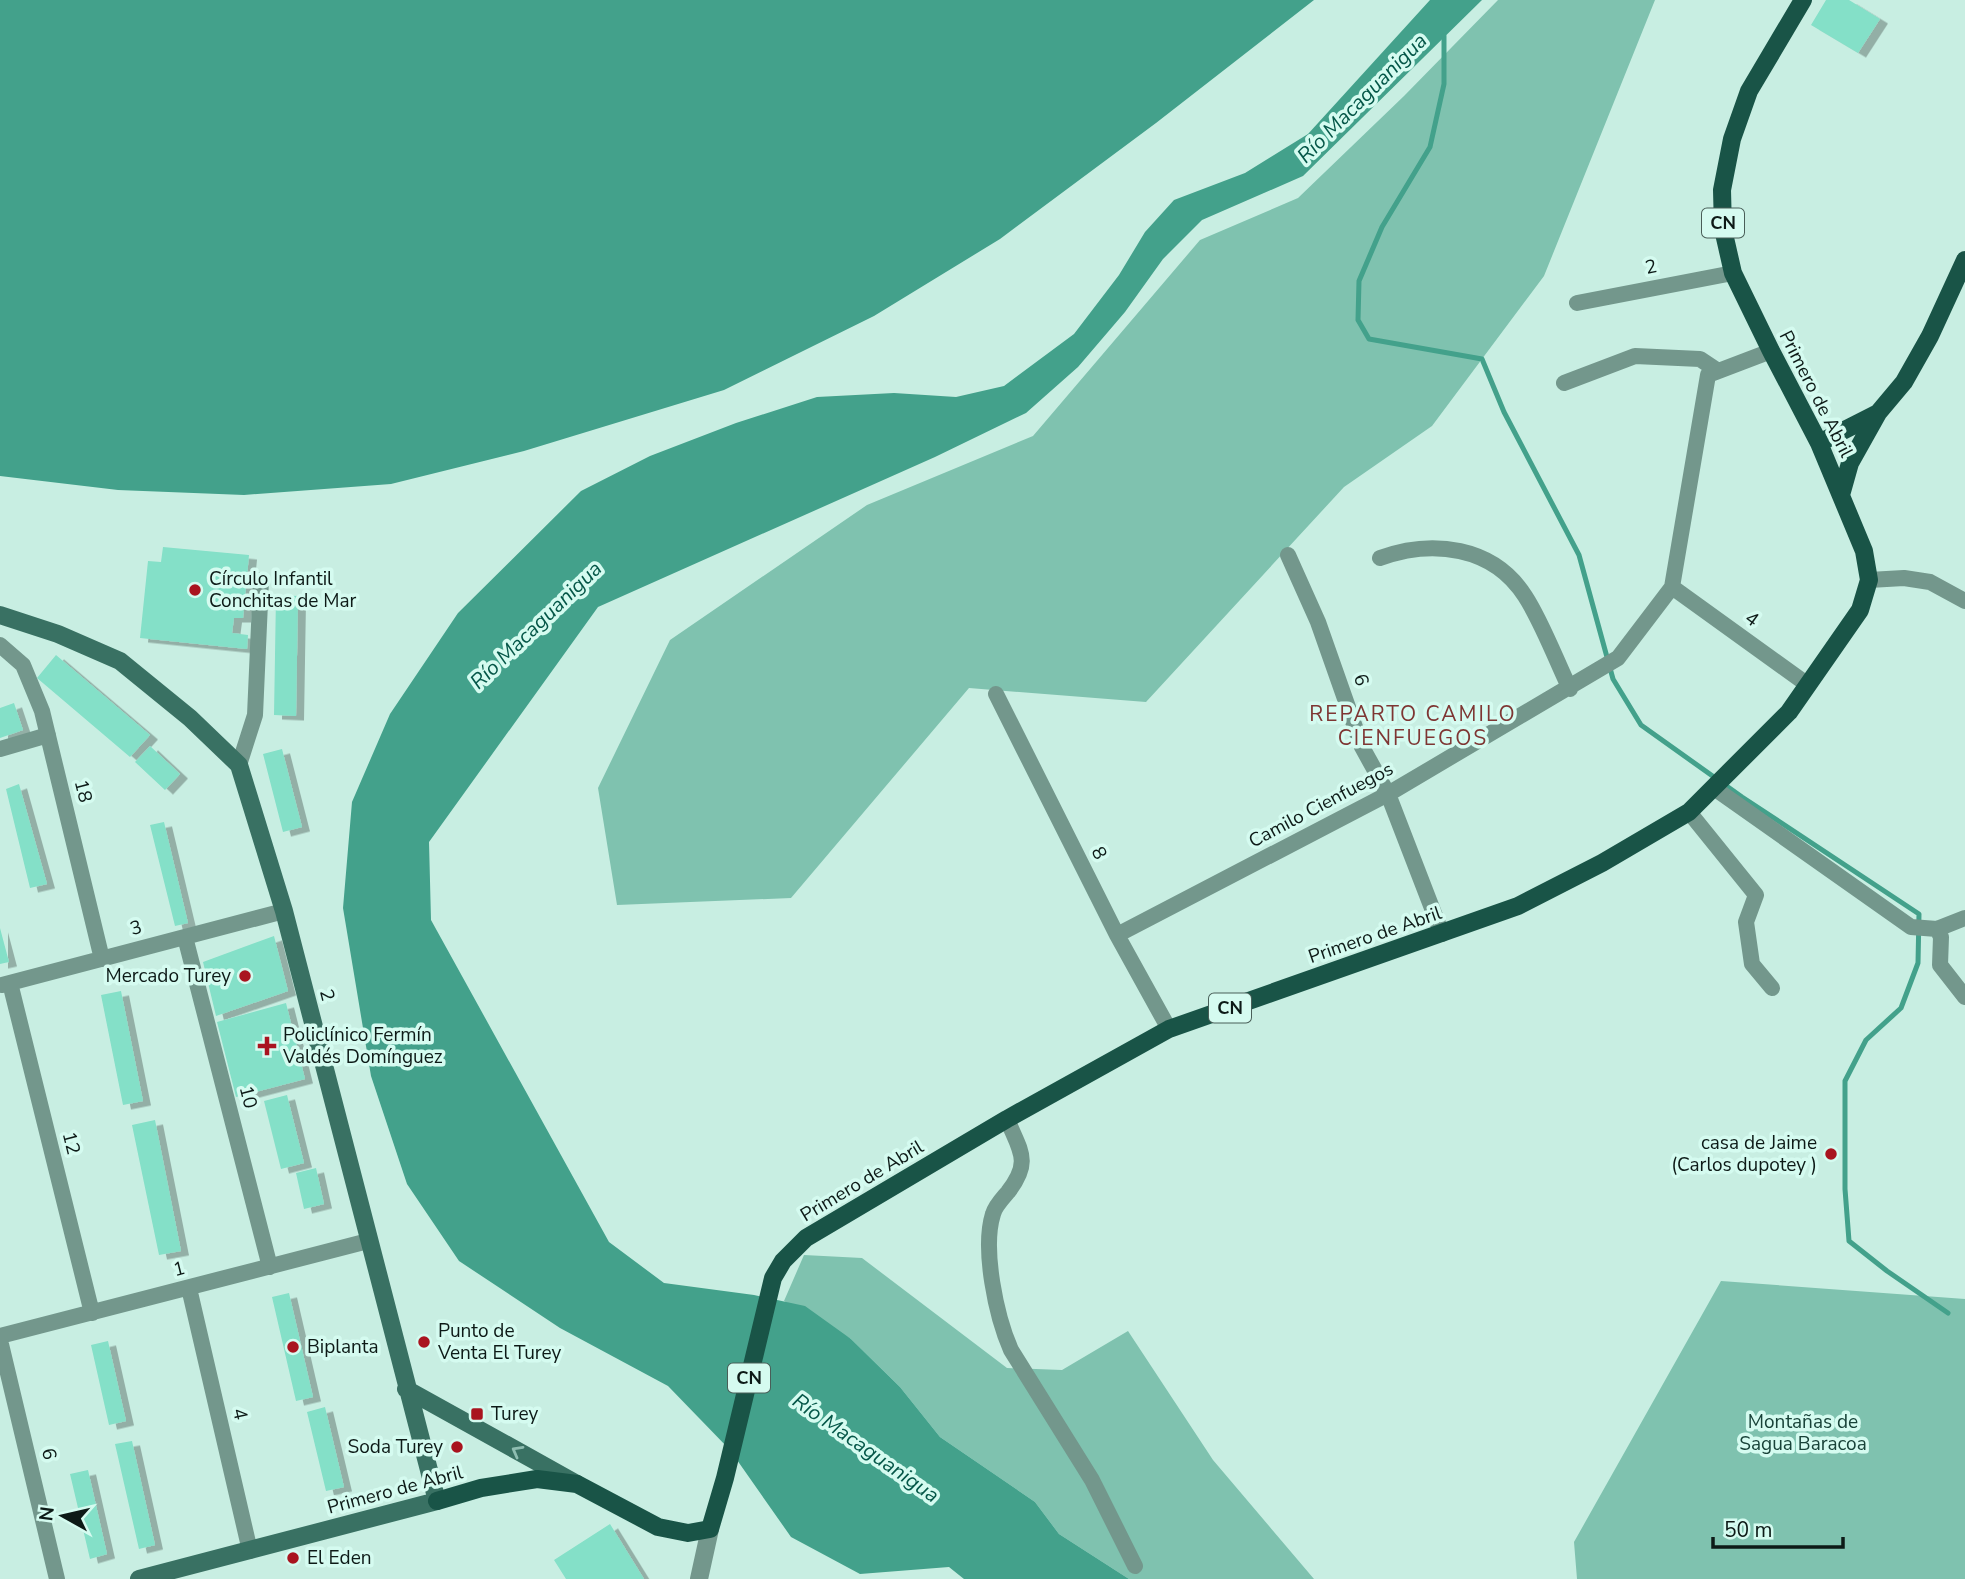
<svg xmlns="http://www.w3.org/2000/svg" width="1965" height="1579" font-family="'Nunito Sans',sans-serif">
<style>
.green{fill:#7fc2af}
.water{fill:#43a18b}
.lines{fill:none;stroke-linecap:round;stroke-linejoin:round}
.stream{stroke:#43a18b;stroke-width:5}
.building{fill:#84e0c8;filter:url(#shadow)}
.minor{stroke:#73978c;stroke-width:16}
.tertiary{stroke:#73978c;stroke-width:18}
.secondary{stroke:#397163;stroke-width:18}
.primary{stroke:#195447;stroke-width:18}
.oneway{stroke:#8fbdb1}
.poi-dot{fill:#a9141f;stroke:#d5fbf0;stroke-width:2.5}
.labels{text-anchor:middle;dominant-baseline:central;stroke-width:7;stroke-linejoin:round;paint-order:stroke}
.shield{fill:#d5fbf0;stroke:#495e58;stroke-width:2}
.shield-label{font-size:18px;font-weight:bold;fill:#0d1a17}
.street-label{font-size:19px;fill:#0d1a17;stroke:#d5fbf0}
.poi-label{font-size:19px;fill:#0d1a17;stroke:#d5fbf0;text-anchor:start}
.park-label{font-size:19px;fill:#184238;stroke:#d5fbf0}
.water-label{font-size:21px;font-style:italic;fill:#055748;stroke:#d5fbf0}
.neighbourhood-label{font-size:21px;letter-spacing:2px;fill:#7e3633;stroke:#d5fbf0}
</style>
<defs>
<filter id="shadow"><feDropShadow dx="8" dy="4.5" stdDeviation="0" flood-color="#0004"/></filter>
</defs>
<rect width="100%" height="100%" fill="#c8eee2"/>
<path class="green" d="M1498,0H1655L1544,276L1432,426L1344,487L1146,702L969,688L791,898L617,905L598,788L670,640L867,505L1033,436L1200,240L1298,198L1404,96Z
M804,1255L862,1258L1007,1368L1062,1370L1128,1331L1213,1460L1314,1579H1129L1059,1534L1035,1502L940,1437L900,1387L851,1339L784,1301Z
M1721,1281L1965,1299V1579H1577L1574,1542Z"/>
<path class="water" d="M0,0H1314L1156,123L1000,239L874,316L724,390L524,451L391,484L244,495L118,490L0,476Z
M1430,0H1482L1303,176L1202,220L1163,259L1125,312L1078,367L1026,413L935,457L598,607L429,842L431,920L609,1242L664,1283L754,1295L805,1306L851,1339L900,1387L940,1437L1035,1502L1059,1534L1129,1579H964L949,1567L860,1574L791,1537L730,1450L668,1386L560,1328L459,1261L407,1184L371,1076L343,908L352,802L390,714L458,613L581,491L650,456L736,423L817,397L894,393L956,397L1004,386L1074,334L1119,275L1145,232L1174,200L1245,173L1308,134Z"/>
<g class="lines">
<path class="stream" d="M1444,36V84L1430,147L1382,227L1359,281L1358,320L1369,339L1482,359L1504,412L1579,555L1613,679L1641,725L1742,797L1919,914L1918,963L1901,1008L1866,1040L1845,1081V1189L1849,1241L1887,1271L1948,1313"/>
</g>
<path class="building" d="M1826,0H1849L1880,19L1858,53L1811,25Z
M163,547L249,555L243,618H234L232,633L248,635L247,649L140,638L148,561L161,562Z
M276,595L298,596L296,716L274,715Z
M56,655L150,735L130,757L37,678Z
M14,703L23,730L0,738V708Z
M150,746L180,774L165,790L135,762Z
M282,749L302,827L283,832L263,754Z
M19,784L47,884L30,888L6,789Z
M164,822L188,923L175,926L150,825Z
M0,928L9,962L0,964Z
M274,936L288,991L216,1016L203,962Z
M121,991L143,1101L123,1105L101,995Z
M286,1003L305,1079L236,1097L217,1022Z
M287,1095L304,1163L281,1169L264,1101Z
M155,1120L181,1251L159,1255L132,1125Z
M316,1168L324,1204L304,1209L296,1173Z
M289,1293L313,1397L296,1401L272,1297Z
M108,1341L126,1421L109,1425L91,1345Z
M325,1407L344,1487L326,1491L307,1412Z
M132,1441L155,1545L139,1549L115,1444Z
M88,1470L107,1554L90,1559L70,1474Z
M610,1524L644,1579H566L554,1560Z"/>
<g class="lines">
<path class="minor" d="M1577,303L1733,273
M1564,383L1635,356L1700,359L1718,371
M1288,555L1318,622L1362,747L1388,794L1442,934
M1380,558C1432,539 1493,546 1525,596C1542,622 1556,660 1570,689
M1869,580L1904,578L1930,582L1965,601
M1672,587L1808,685
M0,645L23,665L42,711L102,959
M996,694L1117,935L1169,1029
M0,749L48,735
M239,765L255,715L261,580
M1714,788L1911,927L1937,929L1965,918
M1689,812L1756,895L1746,922L1752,964L1772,988
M1937,929L1941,937L1940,965L1965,997
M1117,935L1388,794L1618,658L1672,587L1708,375L1771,351
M185,937L270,1267
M10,983L92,1313
M2,985L284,911
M1007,1119C1020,1151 1032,1161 1008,1192C1003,1198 995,1206 993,1214C982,1249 996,1316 1011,1350L1092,1480L1135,1566
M189,1288L250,1551
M0,1336L368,1241
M0,1340L57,1579"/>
<path class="tertiary" d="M699,1579L710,1529"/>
<path class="secondary" d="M0,615L58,634L120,661L190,718L239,765L284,911L437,1501L139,1579
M406,1389L577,1484"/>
<path class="primary" d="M1819,443L1878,413
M1841,495L1850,463L1878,413L1904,382L1930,336L1965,260
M437,1501L481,1488L537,1479L577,1484L658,1527L688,1533L710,1529L725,1478L773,1278L783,1261L806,1238L1007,1119L1169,1029L1518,906L1602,863L1689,812L1789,712L1860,610L1869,580L1864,551L1819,443L1771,351L1733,273L1723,229L1722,190L1732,139L1749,91L1803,0"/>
</g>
<defs><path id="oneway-chevron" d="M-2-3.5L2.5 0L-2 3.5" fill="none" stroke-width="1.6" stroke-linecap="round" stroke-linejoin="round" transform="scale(1.75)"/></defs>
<use class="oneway" href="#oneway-chevron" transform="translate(517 1451) rotate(-151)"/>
<g class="poi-dot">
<circle cx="195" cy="590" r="7"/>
<circle cx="245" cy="976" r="7"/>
<path d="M263.5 1035.5h7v7h7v7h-7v7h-7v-7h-7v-7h7z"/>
<circle cx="1831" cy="1154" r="7"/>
<circle cx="424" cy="1342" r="7"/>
<circle cx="293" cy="1347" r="7"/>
<rect x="470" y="1407" width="14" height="14" rx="3.5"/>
<circle cx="457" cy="1447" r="7"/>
<circle cx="293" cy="1558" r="7"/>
</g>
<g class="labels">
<g class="shield">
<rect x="1702" y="208.5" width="42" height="29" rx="5"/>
<rect x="1209" y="993.5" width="42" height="29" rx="5"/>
<rect x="728" y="1363.5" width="42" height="29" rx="5"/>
</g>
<g class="shield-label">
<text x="1723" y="223">CN</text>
<text x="1230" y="1008">CN</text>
<text x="749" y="1378">CN</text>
</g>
<g class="street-label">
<text transform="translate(1651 267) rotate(-11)">2</text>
<text transform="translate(1816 394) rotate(63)">Primero de Abril</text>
<text transform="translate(1752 619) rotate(36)">4</text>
<text transform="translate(1361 680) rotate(71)">6</text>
<text transform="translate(83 791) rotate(76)">18</text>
<text transform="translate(1321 805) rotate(-28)">Camilo Cienfuegos</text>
<text transform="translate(1099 853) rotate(63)">8</text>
<text transform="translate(136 928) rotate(-15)">3</text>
<text transform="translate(1375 935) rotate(-19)">Primero de Abril</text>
<text transform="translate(327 995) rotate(76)">2</text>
<text transform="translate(248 1097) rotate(76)">10</text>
<text transform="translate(71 1143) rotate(76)">12</text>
<text transform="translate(862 1181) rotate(-31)">Primero de Abril</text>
<text transform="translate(179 1269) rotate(-14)">1</text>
<text transform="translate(240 1414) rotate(77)">4</text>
<text transform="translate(49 1454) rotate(77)">6</text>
<text transform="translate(395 1490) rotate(-15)">Primero de Abril</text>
</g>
<g class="poi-label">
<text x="209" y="579">Círculo Infantil<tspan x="209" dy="22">Conchitas de Mar</tspan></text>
<text x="231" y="976" text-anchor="end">Mercado Turey</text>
<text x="283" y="1035">Policlínico Fermín<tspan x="283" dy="22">Valdés Domínguez</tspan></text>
<text x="1817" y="1143" text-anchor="end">casa de Jaime<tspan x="1817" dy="22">(Carlos dupotey )</tspan></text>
<text x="438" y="1331">Punto de<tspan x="438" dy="22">Venta El Turey</tspan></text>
<text x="307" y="1347">Biplanta</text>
<text x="491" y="1414">Turey</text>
<text x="443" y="1447" text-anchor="end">Soda Turey</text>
<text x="307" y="1558">El Eden</text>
</g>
<g class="park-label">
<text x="1803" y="1422">Montañas de<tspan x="1803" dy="22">Sagua Baracoa</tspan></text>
</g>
<g class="water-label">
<text transform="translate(1362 98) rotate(-45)">Río Macaguanigua</text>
<text transform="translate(536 625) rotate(-44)">Río Macaguanigua</text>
<text transform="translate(866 1448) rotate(35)">Río Macaguanigua</text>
</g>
<g class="neighbourhood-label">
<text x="1413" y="714">REPARTO CAMILO<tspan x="1413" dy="24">CIENFUEGOS</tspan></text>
</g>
</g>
<g transform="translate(63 1516) rotate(278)" stroke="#d5fbf0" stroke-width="5" paint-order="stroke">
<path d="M0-5L12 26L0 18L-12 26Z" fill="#0d1a17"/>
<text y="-10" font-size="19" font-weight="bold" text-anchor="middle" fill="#0d1a17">N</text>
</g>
<path d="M1713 1537v10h130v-10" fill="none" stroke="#0d1a17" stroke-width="3.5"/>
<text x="1724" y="1537" font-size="21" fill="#0d1a17" stroke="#d5fbf0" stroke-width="5" paint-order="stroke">50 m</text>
</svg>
